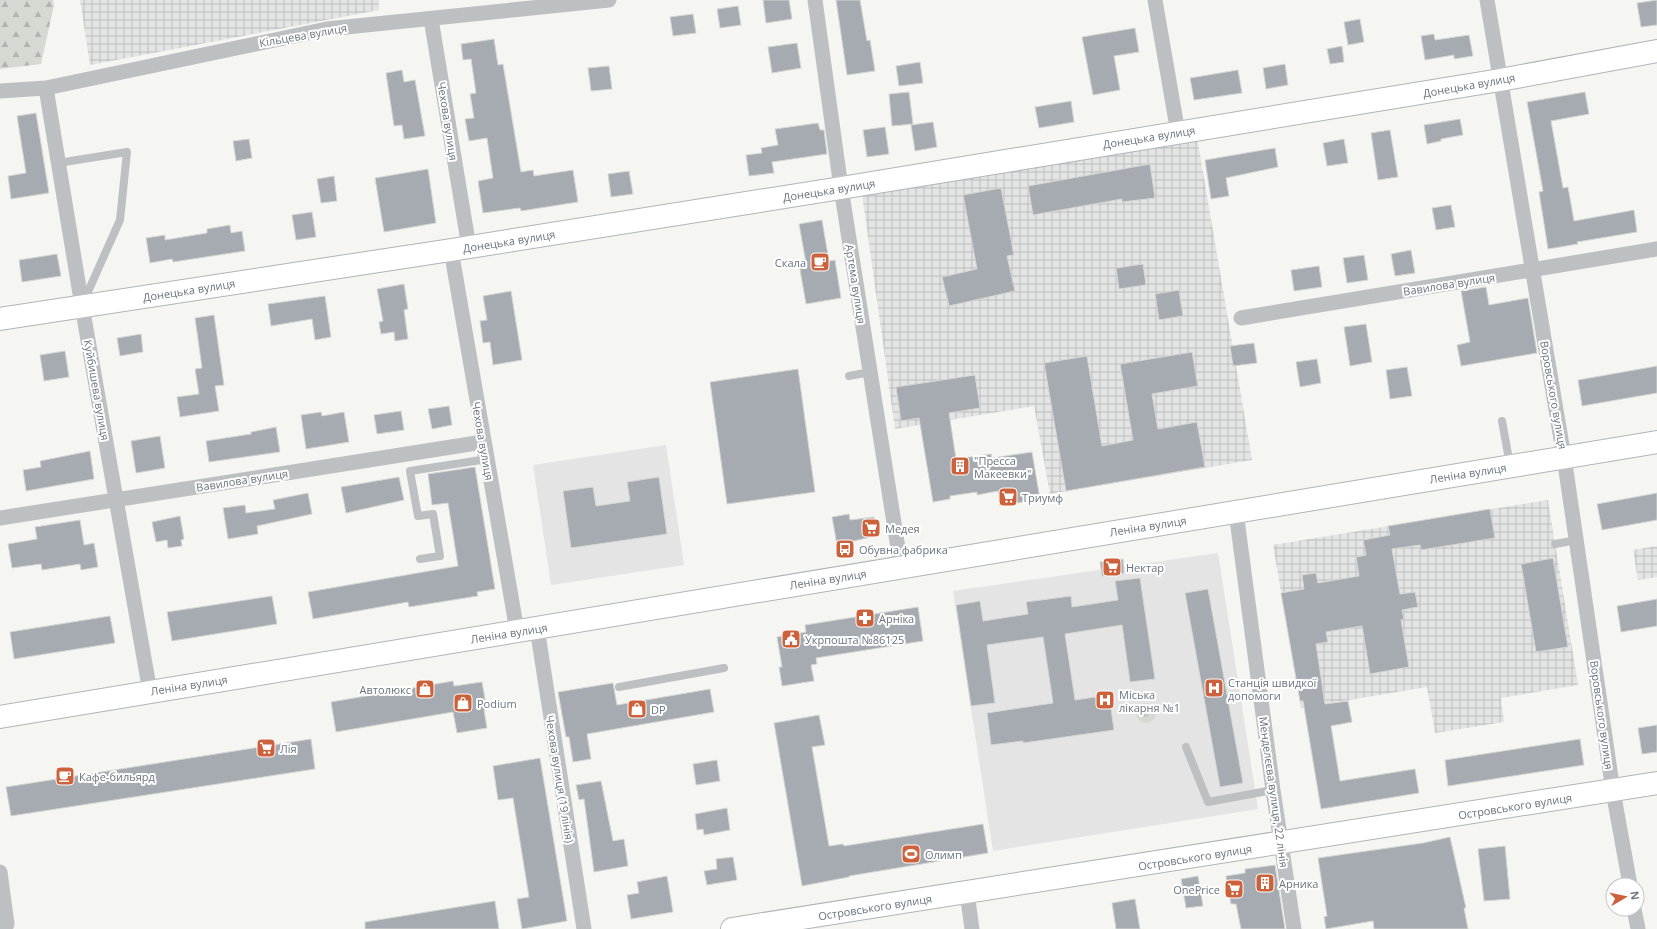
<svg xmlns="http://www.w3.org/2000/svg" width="1657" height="929" font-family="'Open Sans',sans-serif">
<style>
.built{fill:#e3e4e3}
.industrial{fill:url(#industrial-grid)}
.grass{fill:url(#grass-tufts)}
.forest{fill:url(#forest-firs)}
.building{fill:#a5abb0;stroke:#d6d7d5}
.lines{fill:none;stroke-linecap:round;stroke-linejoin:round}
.secondary-casing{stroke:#b0b4b8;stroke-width:24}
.lane{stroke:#bdc0c3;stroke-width:8}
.street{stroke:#bdc0c3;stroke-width:15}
.secondary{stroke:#fff;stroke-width:22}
.labels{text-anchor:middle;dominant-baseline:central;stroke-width:4;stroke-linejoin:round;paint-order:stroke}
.street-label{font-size:11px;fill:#68747f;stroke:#fff}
.poi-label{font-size:11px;fill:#68747f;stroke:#fff;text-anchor:start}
</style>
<defs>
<pattern id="industrial-grid" width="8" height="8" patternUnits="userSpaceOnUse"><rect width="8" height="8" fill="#e3e4e3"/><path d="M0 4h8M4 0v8" fill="none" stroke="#bcbdbd"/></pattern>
<pattern id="grass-tufts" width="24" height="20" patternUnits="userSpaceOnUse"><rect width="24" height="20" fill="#d5d9d2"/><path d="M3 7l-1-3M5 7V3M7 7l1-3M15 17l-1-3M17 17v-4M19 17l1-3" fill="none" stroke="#b1b5b0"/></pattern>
<pattern id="forest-firs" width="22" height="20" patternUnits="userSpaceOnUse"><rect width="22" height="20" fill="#d5d9d2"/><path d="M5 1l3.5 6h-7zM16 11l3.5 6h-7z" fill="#b1b5b0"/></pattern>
</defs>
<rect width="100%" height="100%" fill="#f5f5f2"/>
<path class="built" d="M666,445L684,565L551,585L533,465Z
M1218,553L1258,809L993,851L953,591Z"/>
<path class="industrial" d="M80,0H379V10L90,65Z
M1197,137L1252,460L1050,494L1034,406L895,429L862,194Z
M1548,500L1578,685L1501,698L1504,722L1435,733L1427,687L1301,708L1273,545Z
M1657,546V577L1638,580L1633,550Z"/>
<path class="grass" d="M1136 713a10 10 0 1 1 20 0a10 10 0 1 1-20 0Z"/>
<path class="forest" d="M0,0H53L54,5L41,64L0,69Z"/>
<path class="building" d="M763,0H789L792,19L766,23Z
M836,0H860L867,41L870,40L875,71L847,75Z
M1657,0V25L1641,27L1637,3Z
M738,6L741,25L720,28L717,9Z
M693,14L696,33L673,36L670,17Z
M1360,19L1364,42L1348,45L1344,22Z
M1135,28L1139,52L1114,56L1120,90L1093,95L1082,37Z
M1434,34L1435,40L1469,35L1473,56L1454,59V55L1425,60L1421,36Z
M494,39L498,65L503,64L521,172L533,170L534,176L573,170L578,202L521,211L520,208L483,213L478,181L493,178L487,138L469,141L465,119L474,118L470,94L476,93L471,59L463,60L461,44Z
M797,43L801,68L772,73L768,47Z
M1342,46L1344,62L1330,64L1327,49Z
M920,62L923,83L899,86L896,66Z
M1285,64L1288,85L1266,89L1263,68Z
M609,66L612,89L591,91L588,68Z
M402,70L404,82L415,80L425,136L404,139L402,125L394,126L386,73Z
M1238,70L1242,93L1194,100L1190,78Z
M909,92L913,124L892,126L889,94Z
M1585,92L1589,114L1551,121L1563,188L1568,187L1574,221L1634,210L1637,232L1577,242L1578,244L1548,249L1539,192L1543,191L1527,102Z
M1071,101L1074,122L1039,128L1035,107Z
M36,113L49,193L11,199L8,176L26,173L17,116Z
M1460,119L1463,135L1441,139V141L1427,144L1424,125Z
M933,122L937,147L915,151L911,125Z
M818,123L820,130H824L827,154L772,162L774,173L749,176L746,155L762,153L761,148L778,145L775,129Z
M885,127L889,154L867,157L863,130Z
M1390,130L1398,177L1378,180L1371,133Z
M249,139L252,158L236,161L233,141Z
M1344,139L1348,163L1327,166L1323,143Z
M1275,148L1278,167L1226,178L1229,196L1211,199L1205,160Z
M1150,164L1155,198L1122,202V199L1033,215L1028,186Z
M428,169L436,223L384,232L375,178Z
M629,171L633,194L611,197L608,174Z
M334,176L337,201L321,203L317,179Z
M1001,188L1014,255L1007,256L1015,291L949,306L942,277L977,269L963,195Z
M1451,205L1455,227L1436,230L1432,208Z
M312,212L316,237L296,240L292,215Z
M822,220L829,261L835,260L841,298L806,304L799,264L806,263L799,224Z
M230,225L231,233L242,231L245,251L173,262L172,259L150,263L146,238L165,235V240L207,233V229Z
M1411,250L1415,273L1395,276L1391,254Z
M57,254L61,276L22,282L19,260Z
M1364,255L1368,280L1347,283L1343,258Z
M1143,264L1146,285L1119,289L1116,268Z
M1319,266L1322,287L1294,291L1291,270Z
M404,284L408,309L404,310L408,339L395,341L394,332L381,334L379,322L383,321L377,289Z
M1486,287L1489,305L1528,298L1537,353L1461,366L1457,345L1470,342L1461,291Z
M1179,290L1183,316L1159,320L1155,294Z
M511,291L522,360L493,365L490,342L483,343L480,321L487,320L483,296Z
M325,296L331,337L315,340L312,319L271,326L268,304Z
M214,315L224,385L215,386L219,411L180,417L177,397L199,394L195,369L202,368L195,318Z
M1366,324L1372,362L1350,366L1344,327Z
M141,334L143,352L120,356L117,338Z
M1254,343L1257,363L1233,366L1230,346Z
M65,351L69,377L44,381L40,355Z
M1192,352L1198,386L1152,394L1158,429L1197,422L1205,467L1066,491L1044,363L1087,356L1102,446L1133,440L1120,364Z
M1317,359L1321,383L1300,387L1296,362Z
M1657,366V393L1582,406L1578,380Z
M1407,367L1412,396L1390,399L1386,370Z
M798,369L815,492L727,504L710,382Z
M975,375L980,408L949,413L956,459L991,454L992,458L1032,452L1040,499L1000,506L998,491L977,495V492L950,496V499L933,502L919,418L901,421L896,387Z
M449,406L452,425L432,429L428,409Z
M401,411L404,430L377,434L374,415Z
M321,412L322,416L344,412L349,442L306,449L301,415Z
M276,427L280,452L209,462L206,441L251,434V432Z
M160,436L165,468L136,473L131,441Z
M90,451L94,479L26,491L23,470L41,467L40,461Z
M475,467L495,589L477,592L478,596L409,607L408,602L313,619L308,592L458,566L448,503L432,505L428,474Z
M399,477L404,500L346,513L341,487Z
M659,477L667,534L571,548L563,491L593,487L596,506L630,501L627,482Z
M308,493L312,514L257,526L258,534L228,539L223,508L245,505L246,513L275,509L273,500Z
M1657,493V520L1602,530L1597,504Z
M1490,509L1495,538L1421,550L1420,545L1392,549L1400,594L1415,592L1418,607L1402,610L1404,619L1401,620L1409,667L1370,674L1362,626L1326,632L1328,642L1316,644L1325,704L1348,701L1352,722L1331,726L1340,781L1415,769L1419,793L1321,809L1303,701H1300L1281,593L1304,589L1302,575L1316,573L1318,583L1359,576L1356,557L1366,555L1363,540L1390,535L1388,526Z
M849,514L850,520L874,517L878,530L875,536L837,545L832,517Z
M180,516L184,539L181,540L182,546L168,548L167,540L156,542L152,522Z
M80,520L84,545L94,543L98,567L81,570L80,564L42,570L41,564L12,568L8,544L37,539L35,527Z
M1553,558L1568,647L1536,652L1521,564Z
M1123,559L1124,573L1102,576L1100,562Z
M1140,578L1155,679L1130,682L1122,625L1065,634L1075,700L1109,695L1114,730L1023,743V741L991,745L987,713L1053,703L1043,637L987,645L995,703L971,706L956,605L980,601L983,621L1028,614L1026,602L1071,596L1072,607L1118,600L1115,581Z
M1208,589L1243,783L1220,787L1185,593Z
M272,596L277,624L172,641L167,612Z
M1657,599V626L1621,632L1617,606Z
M918,607L923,641L816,658L817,664L811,665L814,681L782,686L779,667H782L777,637L806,632L805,625Z
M110,616L115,643L14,659L10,632Z
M453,681L454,686L482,682L487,710H484L487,728L457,733L453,712L336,732L331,702Z
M613,683L617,705L710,689L714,712L587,734L591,759L573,762L569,737H566L558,692Z
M819,715L825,745L812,747L829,846L843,844L844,846L983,824L988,853L849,876V877L802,886L774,723Z
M1657,725V752L1642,754L1638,728Z
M311,739L315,769L11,816L6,787Z
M1580,739L1584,765L1448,786L1445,760Z
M540,758L567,921L522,929L517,899L529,897L513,798L498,800L493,766Z
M717,760L720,781L696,785L693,764Z
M601,781L613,841L624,839L628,866L594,872L584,799L579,800L576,785Z
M727,808L730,830L704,835L703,829L697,830L695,814Z
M1450,837L1466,908H1464L1468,929H1374L1373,921L1326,929L1324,917L1327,916L1318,858L1423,843Z
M1505,846L1510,899L1484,901L1478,849Z
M733,857L737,880L707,885L704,871L717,869L716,859Z
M1275,865L1285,929H1241L1236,904H1231L1226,876L1245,873V869Z
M667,876L673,912L631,919L627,895L639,893L637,882Z
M1198,876L1203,906L1186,908L1181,879Z
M1135,899L1140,929H1116L1112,903Z
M495,901L499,929H365V922Z"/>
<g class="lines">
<g class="secondary-casing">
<path id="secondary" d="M0,319L451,250L841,188L1500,80L1657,51
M0,717L1657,442
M732,929L1657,783"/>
</g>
<path class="lane" d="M58,163L127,152L120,220L83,303
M849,376L870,372
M1502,421L1510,465
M1555,544L1577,540
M420,559L440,556L433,514L418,516L410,471L481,460L482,451
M619,687L724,668
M1186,747L1208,802L1273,790"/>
<path class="street" d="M815,0L841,188L901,567
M1155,0L1178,133
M1487,0L1564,457L1613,791L1630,885
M431,19L469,247
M46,88L82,306L150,692
M0,91L46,88L327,29L609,0
M451,250L517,631
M1241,318L1657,249
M1236,512L1273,790L1294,929
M0,518L483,442
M537,628L584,929
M0,872L7,924L5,929
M967,893L972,929
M1634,909L1638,929"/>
<use href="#secondary" class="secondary"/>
</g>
<defs>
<g id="cafe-square" transform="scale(1)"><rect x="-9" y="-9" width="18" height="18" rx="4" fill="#cc613b" stroke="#fff"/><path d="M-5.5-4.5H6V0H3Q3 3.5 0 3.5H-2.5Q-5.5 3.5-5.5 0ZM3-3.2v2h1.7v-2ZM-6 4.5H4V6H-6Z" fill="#fff"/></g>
<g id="building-square" transform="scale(1)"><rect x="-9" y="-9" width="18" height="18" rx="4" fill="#cc613b" stroke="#fff"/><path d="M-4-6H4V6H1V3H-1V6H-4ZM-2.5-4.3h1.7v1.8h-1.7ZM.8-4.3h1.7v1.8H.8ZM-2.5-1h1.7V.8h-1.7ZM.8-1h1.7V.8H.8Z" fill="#fff"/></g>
<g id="supermarket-square" transform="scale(1)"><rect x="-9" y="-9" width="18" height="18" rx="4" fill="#cc613b" stroke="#fff"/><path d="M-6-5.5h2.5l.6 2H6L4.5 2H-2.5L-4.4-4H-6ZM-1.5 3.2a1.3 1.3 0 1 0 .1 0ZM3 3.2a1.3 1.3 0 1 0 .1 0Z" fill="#fff"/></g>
<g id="bus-square" transform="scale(1)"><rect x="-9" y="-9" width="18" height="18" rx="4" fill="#cc613b" stroke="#fff"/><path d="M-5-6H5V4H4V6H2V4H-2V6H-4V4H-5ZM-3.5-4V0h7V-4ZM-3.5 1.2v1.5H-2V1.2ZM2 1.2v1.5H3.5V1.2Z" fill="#fff"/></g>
<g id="pharmacy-square" transform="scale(1)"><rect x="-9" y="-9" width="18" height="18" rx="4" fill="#cc613b" stroke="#fff"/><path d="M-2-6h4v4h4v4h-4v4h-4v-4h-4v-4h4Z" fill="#fff"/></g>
<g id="civic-square" transform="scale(1)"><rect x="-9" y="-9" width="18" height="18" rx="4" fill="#cc613b" stroke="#fff"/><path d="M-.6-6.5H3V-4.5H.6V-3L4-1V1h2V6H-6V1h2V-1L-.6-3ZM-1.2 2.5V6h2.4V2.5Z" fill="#fff"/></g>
<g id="hospital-square" transform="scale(1)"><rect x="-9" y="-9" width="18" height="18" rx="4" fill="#cc613b" stroke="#fff"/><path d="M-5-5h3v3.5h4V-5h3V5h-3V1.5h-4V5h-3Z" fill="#fff"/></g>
<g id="shop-square" transform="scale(1)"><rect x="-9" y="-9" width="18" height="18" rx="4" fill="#cc613b" stroke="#fff"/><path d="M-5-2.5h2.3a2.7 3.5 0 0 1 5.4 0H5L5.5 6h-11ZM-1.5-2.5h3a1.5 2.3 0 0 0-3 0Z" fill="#fff"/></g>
<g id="stadium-square" transform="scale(1)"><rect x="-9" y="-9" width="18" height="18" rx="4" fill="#cc613b" stroke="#fff"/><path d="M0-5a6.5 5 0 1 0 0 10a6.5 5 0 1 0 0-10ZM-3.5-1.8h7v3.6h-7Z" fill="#fff"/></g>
</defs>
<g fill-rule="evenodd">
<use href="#cafe-square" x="820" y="262"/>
<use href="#building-square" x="960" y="466"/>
<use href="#supermarket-square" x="1008" y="497"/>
<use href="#supermarket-square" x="871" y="528"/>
<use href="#bus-square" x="845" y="549"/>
<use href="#supermarket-square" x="1112" y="567"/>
<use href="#pharmacy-square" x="865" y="618"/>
<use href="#civic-square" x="791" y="639"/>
<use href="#hospital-square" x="1214" y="688"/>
<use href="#shop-square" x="425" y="689"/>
<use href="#hospital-square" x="1105" y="700"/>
<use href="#shop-square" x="463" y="703"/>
<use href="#shop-square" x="637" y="709"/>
<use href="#supermarket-square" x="266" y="748"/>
<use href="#cafe-square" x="65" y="776"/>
<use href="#stadium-square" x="911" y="854"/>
<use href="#building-square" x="1265" y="883"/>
<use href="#supermarket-square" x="1234" y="889"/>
</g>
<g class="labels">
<g class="street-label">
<text transform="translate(303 35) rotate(-10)">Кільцева вулиця</text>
<text transform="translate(1469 85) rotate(-10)">Донецька вулиця</text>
<text transform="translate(448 121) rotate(81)">Чехова вулиця</text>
<text transform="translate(1149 137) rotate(-9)">Донецька вулиця</text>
<text transform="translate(829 190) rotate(-9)">Донецька вулиця</text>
<text transform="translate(509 241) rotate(-9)">Донецька вулиця</text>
<text transform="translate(856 284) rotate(81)">Артема вулиця</text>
<text transform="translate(1449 284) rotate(-9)">Вавилова вулиця</text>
<text transform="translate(189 290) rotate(-9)">Донецька вулиця</text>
<text transform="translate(97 390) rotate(80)">Куйбишева вулиця</text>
<text transform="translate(1554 395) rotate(80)">Воровського вулиця</text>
<text transform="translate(483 441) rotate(80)">Чехова вулиця</text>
<text transform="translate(1468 473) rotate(-9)">Леніна вулиця</text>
<text transform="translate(242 480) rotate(-9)">Вавилова вулиця</text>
<text transform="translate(1148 526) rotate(-9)">Леніна вулиця</text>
<text transform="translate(828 579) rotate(-9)">Леніна вулиця</text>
<text transform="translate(509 633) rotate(-9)">Леніна вулиця</text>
<text transform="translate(189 685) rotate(-9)">Леніна вулиця</text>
<text transform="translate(1602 715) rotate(82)">Воровського вулиця</text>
<text transform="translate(560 779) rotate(81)">Чехова вулиця (19 лiнiя)</text>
<text transform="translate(1274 792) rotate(82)">Менделєєва вулиця, 22 лінія</text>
<text transform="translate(1515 806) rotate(-9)">Островського вулиця</text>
<text transform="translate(1195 857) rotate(-9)">Островського вулиця</text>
<text transform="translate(875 907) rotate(-9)">Островського вулиця</text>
</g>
<g class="poi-label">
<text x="806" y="262" text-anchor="end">Скала</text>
<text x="974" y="460">"Пресса<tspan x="974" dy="13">Макеевки"</tspan></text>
<text x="1022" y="497">Триумф</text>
<text x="885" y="528">Медея</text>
<text x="859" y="549">Обувна фабрика</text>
<text x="1126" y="567">Нектар</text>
<text x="879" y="618">Арніка</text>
<text x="805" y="639">Укрпошта №86125</text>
<text x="1228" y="682">Станція швидкої<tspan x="1228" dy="13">допомоги</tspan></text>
<text x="411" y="689" text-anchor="end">Автолюкс</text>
<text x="1119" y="694">Міська<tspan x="1119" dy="13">лікарня №1</tspan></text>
<text x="477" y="703">Podium</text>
<text x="651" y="709">DP</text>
<text x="280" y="748">Лія</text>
<text x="79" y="776">Кафе-бильярд</text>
<text x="925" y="854">Олимп</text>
<text x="1279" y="883">Арника</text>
<text x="1220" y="889" text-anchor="end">OnePrice</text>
</g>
</g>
<g transform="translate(1625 897) rotate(81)"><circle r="19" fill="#ffffff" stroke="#c3c7cc"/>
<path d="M0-3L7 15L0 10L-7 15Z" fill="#cc613b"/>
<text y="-6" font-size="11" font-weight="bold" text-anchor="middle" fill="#68747f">N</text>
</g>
</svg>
